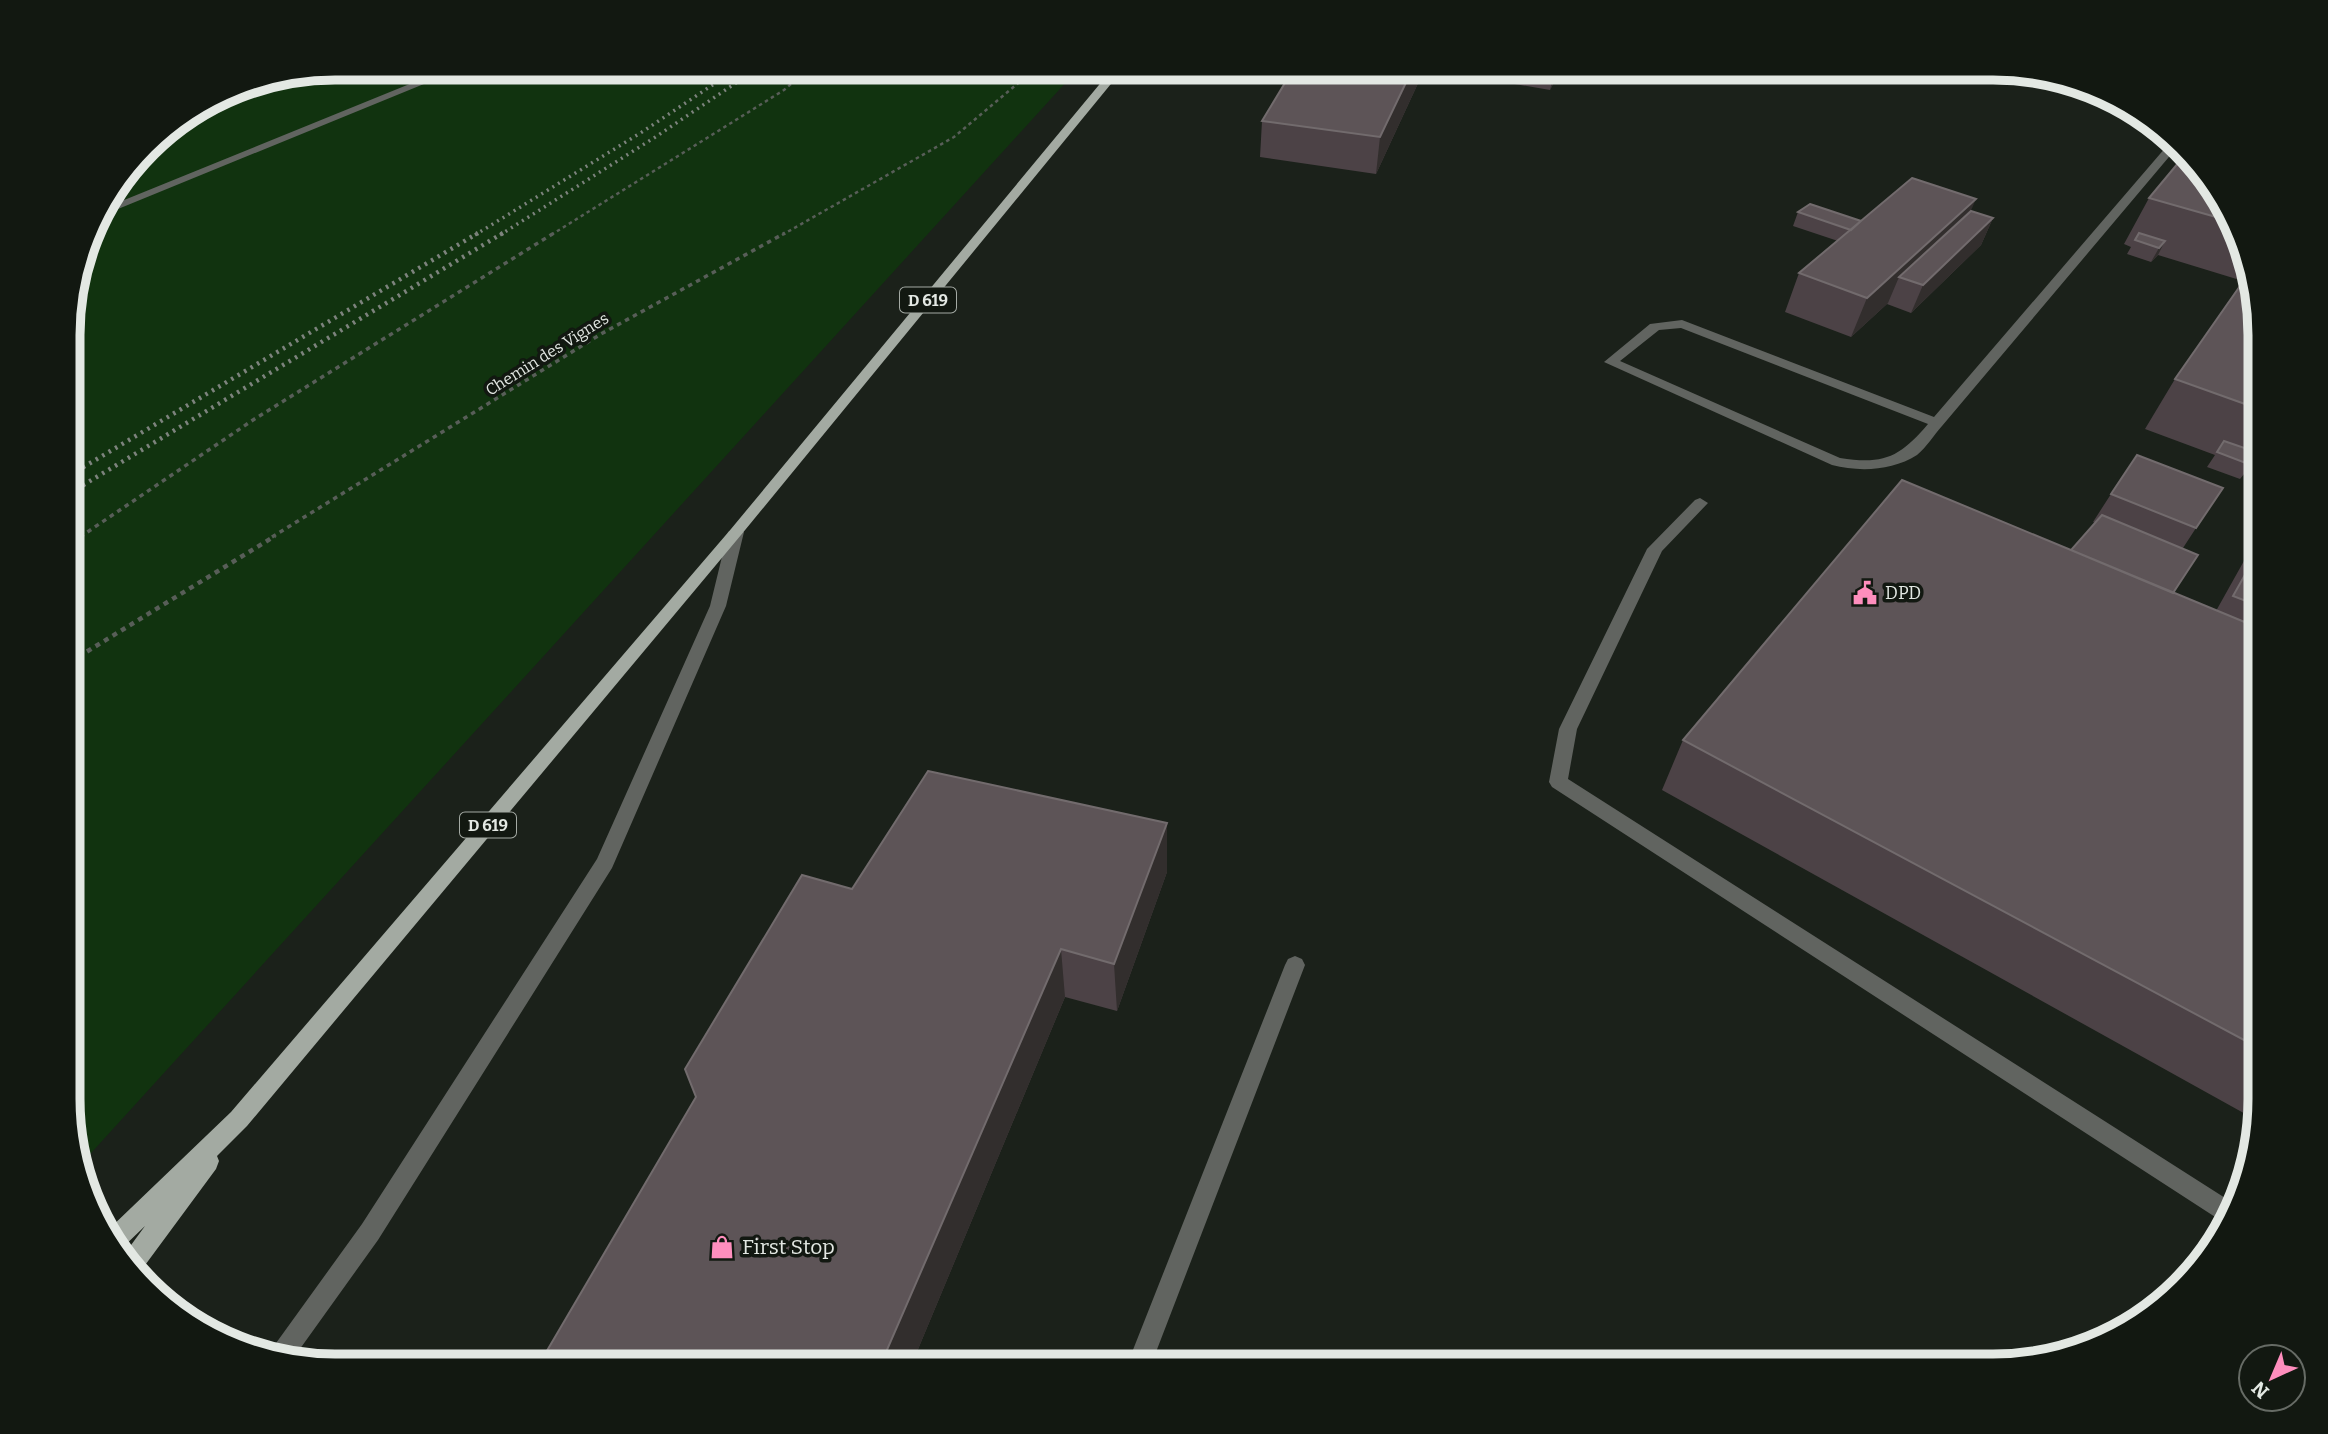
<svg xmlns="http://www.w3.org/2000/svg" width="2328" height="1434" font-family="Bitter,serif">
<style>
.green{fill:#11330f}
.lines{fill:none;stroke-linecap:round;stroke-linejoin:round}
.path-far2{stroke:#585e58;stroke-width:2.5;stroke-dasharray:3.5 3.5;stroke-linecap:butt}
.path-far1{stroke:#585e58;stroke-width:3.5;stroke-dasharray:4.5 4.5;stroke-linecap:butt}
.path{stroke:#585e58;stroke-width:4.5;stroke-dasharray:5 5;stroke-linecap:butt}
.lane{fill:#616460;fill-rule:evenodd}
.street{fill:#616460;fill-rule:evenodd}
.primary{fill:#a3aaa2;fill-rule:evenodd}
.rail-far1{stroke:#7d837d;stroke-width:3.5;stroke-dasharray:2 4.5;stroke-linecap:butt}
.rail{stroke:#7d837d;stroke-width:4.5;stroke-dasharray:2.5 5;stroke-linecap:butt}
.wall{fill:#4c4246}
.shaded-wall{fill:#322e2d}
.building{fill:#5d5457;stroke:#726b6d;stroke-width:2}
.labels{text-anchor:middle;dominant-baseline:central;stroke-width:7;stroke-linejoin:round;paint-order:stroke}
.shield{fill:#121811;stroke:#a4aaa4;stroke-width:2}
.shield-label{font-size:16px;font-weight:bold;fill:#e3e8e3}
.far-street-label{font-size:16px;fill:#e3e8e3;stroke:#121811}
.poi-label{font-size:18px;fill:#e3e8e3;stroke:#121811;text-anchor:start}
.near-poi-label{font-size:21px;fill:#e3e8e3;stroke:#121811;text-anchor:start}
.rim{fill:none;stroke:#e3e8e3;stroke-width:9}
</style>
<rect width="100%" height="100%" fill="#1b211a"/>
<path class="green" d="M335,68H1079L82,1163L70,1133V301L96,217L159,135L233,88Z"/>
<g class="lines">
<path class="path-far2" d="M551,235L784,90L810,68
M782,235L954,137L1036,68"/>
<path class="path-far1" d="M80,537L253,420L554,233
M272,537L601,334L785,233"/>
<path class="path" d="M70,544L82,536
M70,662L275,536"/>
<path class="lane" d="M2172,140L2179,145L1942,426C1934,435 1926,448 1917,455C1892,471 1859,472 1832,465L1604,362L1650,324L1682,320L1934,417ZM1681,328L1928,424C1900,457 1884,465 1840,458L1620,361L1659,330Z
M1700,498L1708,503L1662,551L1577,729L1568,779L2233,1203L2226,1224L1552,787L1549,782L1559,729L1647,549L1695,500Z
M1295,956L1302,959L1305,965L1151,1365H1127L1285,965L1288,959Z"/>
<path class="street" d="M449,68H463L96,218L102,209Z
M736,527L744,532L726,606L612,868L378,1240L292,1360L266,1357L362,1224L597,859L710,606L728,532Z"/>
<path class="primary" d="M1113,68H1124L741,535L247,1126L217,1156L219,1161L216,1169L140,1272L123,1256L145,1226L118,1252L113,1247L107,1231L231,1112L731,529Z"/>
<path class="rail-far1" d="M475,235L642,132L738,68
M500,235L657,136L758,68"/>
<path class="rail" d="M70,475L478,233
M70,493L503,233"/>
</g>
<path class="wall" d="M1499,68H1561L1550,90L1497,81Z
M1420,79L1376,174L1260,157L1262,121Z
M2149,198L2224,201L2259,317V472L2249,468L2240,479L2207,467L2215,455L2145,429L2175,379L2243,281L2158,255L2151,262L2127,254L2131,247L2124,244Z
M1971,211L1993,218L1981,245L1911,313L1887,304L1888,303L1851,337L1785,312L1799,273L1838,241L1793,226L1798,212L1861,221Z
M2111,494L2196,528L2183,548L2173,593L2216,611L2259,534V1116L2258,1121L1662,790L1683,740L2071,550L2095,523L2093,522Z
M1167,823V872L1117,1011L1065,997L911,1366H538L852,889Z"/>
<path class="shaded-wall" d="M1413,68H1422L1420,79L1376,174L1380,137Z
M1555,68H1561L1550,90Z
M1976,199L1960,236L1899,277L1888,303L1851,337L1867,298Z
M1993,218L1981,245L1911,313L1923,285Z
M2165,241L2158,255L2151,262L2159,248Z
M1167,823V872L1117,1011L1114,964Z
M1061,949L1065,997L911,1366H880Z
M771,1356L776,1366H766Z"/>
<path class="building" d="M1294,68H1413L1380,137L1262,121Z
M2179,162L2198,168L2224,201L2230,221L2149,198Z
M1912,178L1976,199L1867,298L1799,273Z
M1810,204L1861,221L1851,230L1798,212Z
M1971,211L1993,218L1923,285L1899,277Z
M2139,233L2165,241L2159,248L2135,240Z
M2247,276L2259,317V409L2175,379Z
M2224,441L2259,453L2251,465L2217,452Z
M2137,455L2223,488L2196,528L2111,494Z
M1902,480L2259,628V1048L1683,740Z
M2102,515L2198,555L2173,593L2071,550Z
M2259,550V606L2233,596Z
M928,771L1167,823L1114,964L1061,949L880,1366H797L771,1356L766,1366H538L696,1097L685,1069L802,875L852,889Z"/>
<defs>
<g id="civic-bare" transform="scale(1.89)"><path d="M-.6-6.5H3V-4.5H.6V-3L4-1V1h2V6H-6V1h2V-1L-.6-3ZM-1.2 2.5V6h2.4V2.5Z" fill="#fe8ebd" stroke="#121811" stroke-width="2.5" paint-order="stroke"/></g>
<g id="shop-bare" transform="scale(1.89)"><path d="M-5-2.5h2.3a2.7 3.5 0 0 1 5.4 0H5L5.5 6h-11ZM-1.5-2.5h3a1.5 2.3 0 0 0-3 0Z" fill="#fe8ebd" stroke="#121811" stroke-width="2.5" paint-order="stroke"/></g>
</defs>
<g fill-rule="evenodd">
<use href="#civic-bare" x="1865" y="593"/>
<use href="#shop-bare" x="722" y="1247"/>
</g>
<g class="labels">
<g class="shield">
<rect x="900" y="287.5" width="56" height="25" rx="5"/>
<rect x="460" y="812.5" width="56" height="25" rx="5"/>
</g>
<g class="shield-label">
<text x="928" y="300">D 619</text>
<text x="488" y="825">D 619</text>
</g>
<g class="far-street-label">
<text transform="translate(547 354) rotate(-32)">Chemin des Vignes</text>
</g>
<g class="poi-label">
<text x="1885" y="593">DPD</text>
</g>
<g class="near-poi-label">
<text x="742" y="1247">First Stop</text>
</g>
</g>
<path d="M0 0H2328V1434H0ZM335 80H1993A255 255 0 0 1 2248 335V1099A255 255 0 0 1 1993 1354H335A255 255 0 0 1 80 1099V335A255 255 0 0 1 335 80Z" fill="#121811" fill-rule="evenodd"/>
<path class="rim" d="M335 80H1993A255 255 0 0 1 2248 335V1099A255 255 0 0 1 1993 1354H335A255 255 0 0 1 80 1099V335A255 255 0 0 1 335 80Z"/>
<g transform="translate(2272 1378) rotate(224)"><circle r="33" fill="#121811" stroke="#666b65" stroke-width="2"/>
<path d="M0-5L12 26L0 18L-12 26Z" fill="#fe8ebd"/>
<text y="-10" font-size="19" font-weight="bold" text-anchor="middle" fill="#e3e8e3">N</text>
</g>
</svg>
